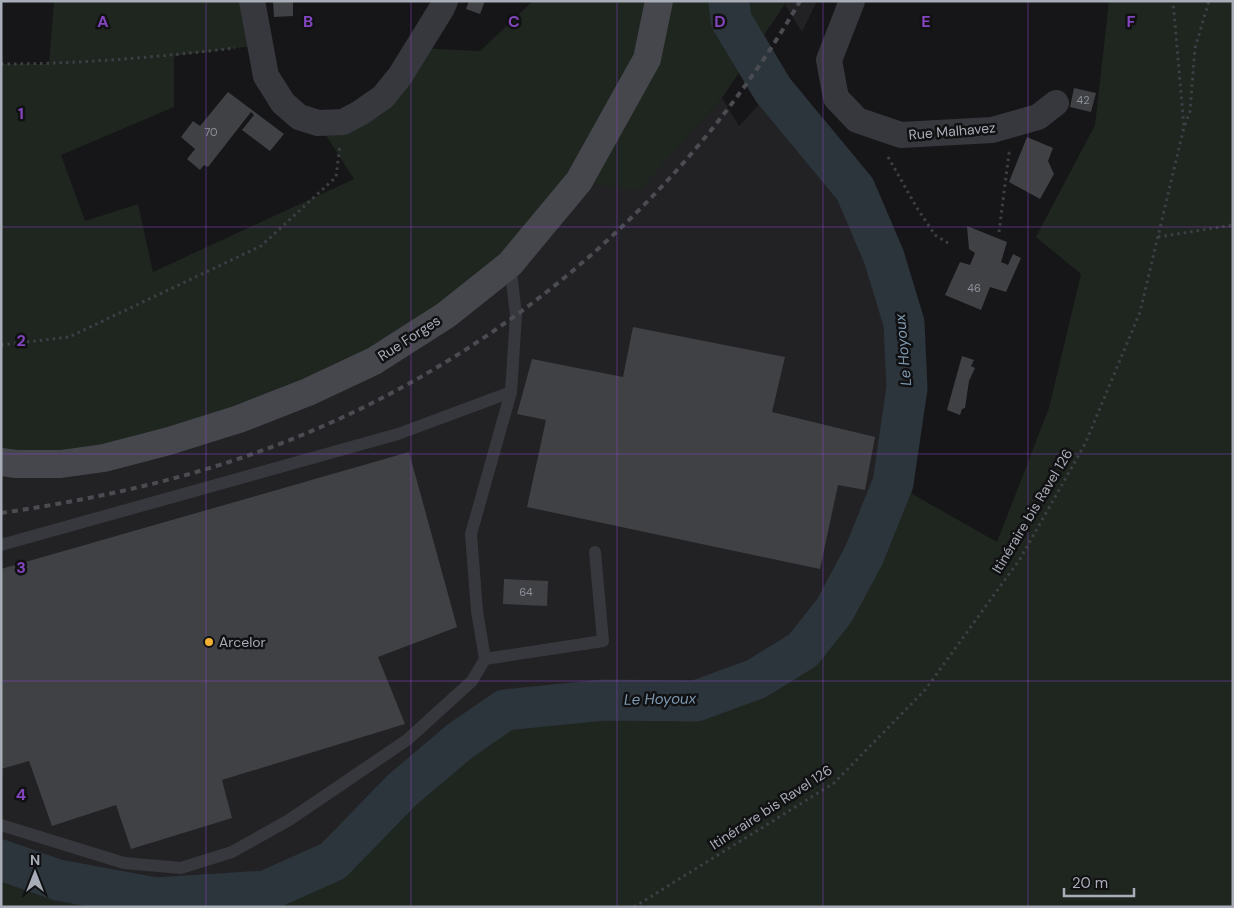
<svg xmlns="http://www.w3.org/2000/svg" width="1234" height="908" font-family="'DM Sans',sans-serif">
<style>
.built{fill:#222225}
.green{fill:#1e261f}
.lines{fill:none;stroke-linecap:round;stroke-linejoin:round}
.river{stroke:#2c353c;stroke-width:41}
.building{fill:#404145}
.path{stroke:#3d3f44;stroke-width:3;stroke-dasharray:2.5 4;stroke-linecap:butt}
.lane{stroke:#37383d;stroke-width:12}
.street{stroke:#37383d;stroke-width:26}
.secondary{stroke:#45474d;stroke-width:28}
.rail{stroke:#4a4c52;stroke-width:4;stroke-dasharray:6 5;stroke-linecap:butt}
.grid{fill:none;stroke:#8446be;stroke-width:1;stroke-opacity:0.55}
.poi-dot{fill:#f2b134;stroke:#111113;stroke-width:2}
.labels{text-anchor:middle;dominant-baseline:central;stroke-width:5;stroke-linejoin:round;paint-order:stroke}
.number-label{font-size:11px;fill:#8e929b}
.street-label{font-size:14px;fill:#a8adb8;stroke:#111113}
.poi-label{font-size:14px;fill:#a8adb8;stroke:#111113;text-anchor:start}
.water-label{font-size:15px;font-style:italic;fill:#7f9bb3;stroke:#111113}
.grid-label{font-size:16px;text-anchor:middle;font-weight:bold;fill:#8446be;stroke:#111113;stroke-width:5;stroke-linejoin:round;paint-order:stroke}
</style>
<rect width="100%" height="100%" fill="#161618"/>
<path class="built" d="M787,1H817L802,32L785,5Z
M773,90L855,189L884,257L904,323L907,388L893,483L864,555L834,611L803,650L756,679L696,701L604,700L505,710L460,741L402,790L333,861L266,891L155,898L58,880L1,872V462L579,181L639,190L722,98L739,126Z"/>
<path class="green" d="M54,1H252L261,45L174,56V107L61,155L85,221L138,204L153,272L354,179L318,123L343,122L418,48L480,51L533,1H787L722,98L639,191L579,181L446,315L169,441L1,462V64H49Z
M1109,1H1233V907H1V872L58,880L155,898L266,891L333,861L402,790L460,741L505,710L604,700L696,701L756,679L803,650L834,611L864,555L893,483L997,542L1049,408L1081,274L1036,237L1095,125Z"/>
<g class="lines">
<path class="river" d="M1,860L58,880L155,898L266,891L333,861L402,790L460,741L505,710L604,700L696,701L756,679L803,650L834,611L864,555L893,483L907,388L904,323L884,257L855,189L773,90L731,20L729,1"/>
</g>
<path class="building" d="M273,1H293V16L274,17Z
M469,1H485L480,14L466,9Z
M1074,88L1096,93L1091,112L1070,107Z
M228,92L284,134L270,151L242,130L254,115L251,112L208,167L204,165L200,170L187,159L195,149L181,137L193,121L200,126Z
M1027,137L1053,148L1048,161L1054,174L1040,199L1009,182Z
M967,226L1007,242L1001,262L1008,265L1013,254L1021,258L1006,292L990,287L981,310L945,295L960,262L970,265L975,253L969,249Z
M633,327L785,357L772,412L875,437L865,490L838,485L820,569L527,507L546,420L517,414L532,359L623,377Z
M962,356L974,360L971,366L975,368L969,381L965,408L962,409L960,415L947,410Z
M409,452L457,627L378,657L405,724L222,780L232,818L131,849L116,805L52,826L29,761L1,769V569Z
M504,579L548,581L547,606L503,604Z"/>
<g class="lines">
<path class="path" d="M1,64C80,64 158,57 235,48
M1185,125L1190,111L1195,48L1209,1
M888,157L917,208L935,235L948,243
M999,232L1009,153L1007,151
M1158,237L1233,225
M1,345L69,337L261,246L336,177L340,145
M634,907L834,783L925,690L1020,559L1085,444L1140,312L1184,127L1173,1"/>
<path class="lane" d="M510,264L516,315L511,392L471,534L477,611L485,659L603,641L595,552
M1,545L398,434L511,392
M1,825L124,863L181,868L232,852L289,820L407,740L472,681L485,659"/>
<path class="street" d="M252,1L266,76L283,103L299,117L318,123L343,122L360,113L383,97L400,76L442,8L445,1
M852,1L829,60L836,98L857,120L901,135L992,130L1038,117L1056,103"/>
<path class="secondary" d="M1,462L16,464H61L104,458L169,441L239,419L308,392L374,361L446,315L510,264L579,181L647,59L659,1"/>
<path class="rail" d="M1,513C104,498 206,475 302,435C509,350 688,195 800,1"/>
</g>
<path class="grid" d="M206,1V907M411,1V907M617,1V907M823,1V907M1028,1V907M1,227H1233M1,454H1233M1,681H1233"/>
<circle class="poi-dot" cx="209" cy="642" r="5"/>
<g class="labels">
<g class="number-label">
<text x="1083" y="100">42</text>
<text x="211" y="132">70</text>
<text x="974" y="288">46</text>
<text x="526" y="592">64</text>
</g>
<g class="street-label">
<text transform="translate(952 131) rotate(-5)">Rue Malhavez</text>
<text transform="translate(409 338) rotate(-33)">Rue Forges</text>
<text transform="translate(1032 511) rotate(-59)">Itinéraire bis Ravel 126</text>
<text transform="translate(771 807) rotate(-33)">Itinéraire bis Ravel 126</text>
</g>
<g class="poi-label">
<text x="219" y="642">Arcelor</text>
</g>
<g class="water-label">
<text transform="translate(903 350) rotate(-95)">Le Hoyoux</text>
<text transform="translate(660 699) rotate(-1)">Le Hoyoux</text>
</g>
</g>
<g class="grid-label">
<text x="103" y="27">A</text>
<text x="308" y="27">B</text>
<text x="514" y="27">C</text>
<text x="720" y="27">D</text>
<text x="926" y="27">E</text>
<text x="1131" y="27">F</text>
<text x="21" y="119">1</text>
<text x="21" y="346">2</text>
<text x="21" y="573">3</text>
<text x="21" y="800">4</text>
</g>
<rect width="1234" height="908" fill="none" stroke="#a8adb8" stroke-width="5"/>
<g transform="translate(35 873)" stroke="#111113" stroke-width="4" paint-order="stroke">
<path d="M0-4L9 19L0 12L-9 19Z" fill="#a8adb8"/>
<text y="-8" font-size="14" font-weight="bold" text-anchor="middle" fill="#a8adb8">N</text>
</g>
<path d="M1064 888v8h70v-8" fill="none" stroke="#a8adb8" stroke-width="2.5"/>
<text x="1072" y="888" font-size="15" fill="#a8adb8" stroke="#111113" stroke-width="4" paint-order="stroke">20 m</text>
</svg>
